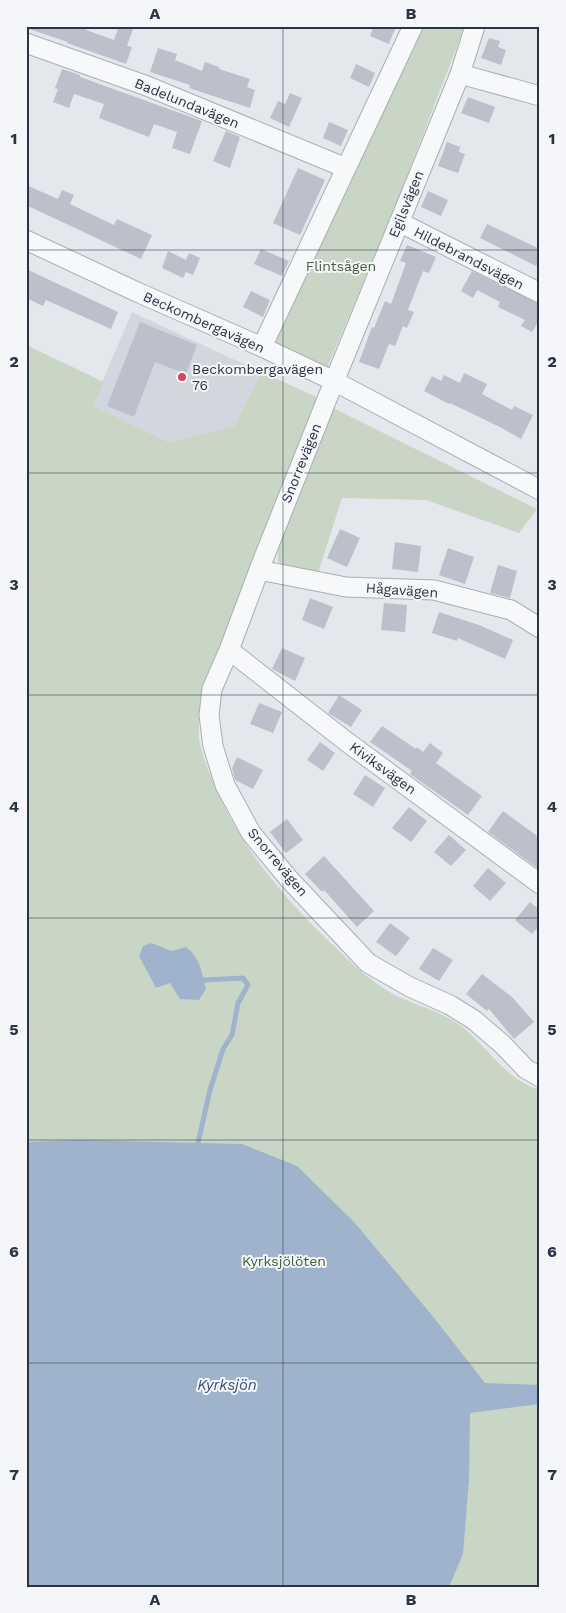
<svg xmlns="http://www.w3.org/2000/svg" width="566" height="1613" font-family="'Work Sans',sans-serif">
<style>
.built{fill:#d2d6de}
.green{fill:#c9d6c5}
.water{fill:#9fb4cc}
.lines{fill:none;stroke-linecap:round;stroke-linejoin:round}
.stream{stroke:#9fb4cc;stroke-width:5}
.building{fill:#bbc0ca}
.minor-casing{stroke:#a9aeb7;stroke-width:21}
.minor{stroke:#f7f8fa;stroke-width:19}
.grid{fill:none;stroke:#2b3445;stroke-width:1;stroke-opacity:0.55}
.poi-dot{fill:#d1495b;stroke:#f4f6f9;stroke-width:2}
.labels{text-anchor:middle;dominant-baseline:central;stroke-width:4;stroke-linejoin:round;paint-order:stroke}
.street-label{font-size:14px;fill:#2b3445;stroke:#f4f6f9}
.park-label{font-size:14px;fill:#3f6138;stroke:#f4f6f9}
.poi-label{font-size:14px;fill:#2b3445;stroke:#f4f6f9;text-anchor:start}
.water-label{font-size:15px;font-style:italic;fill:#34527a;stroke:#f4f6f9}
.neatline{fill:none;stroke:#2b3445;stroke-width:2}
.grid-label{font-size:16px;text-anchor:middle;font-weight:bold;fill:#2b3445}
</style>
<rect width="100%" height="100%" fill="#e4e7ec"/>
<path class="built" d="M132,312L261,372L234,426L168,442L92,406Z"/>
<path class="green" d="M418,26H465L390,220L327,368L272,343Z
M26,345L104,382L93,406L168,442L234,426L261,372L319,398L201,705C200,716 198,728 199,739C201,749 204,759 208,769C232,837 282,897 334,946C349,961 365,976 383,988C406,1004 436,1008 458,1024C486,1044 505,1080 540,1090V1587H26Z
M333,408L537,509L519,533L426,500L342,498L318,573L283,566L278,562V550Z"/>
<path class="water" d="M151,943L172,951L186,947C200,957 202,973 206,989L199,1000L180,999L170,983L156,988L139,956L143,946Z
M80,1140L242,1144L297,1166L355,1223L431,1314L485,1383L540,1385V1404L470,1413L469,1480L463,1554L449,1587H26V1142Z"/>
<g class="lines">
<path class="stream" d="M198,1143L210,1090L223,1049L232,1035L238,1003L248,985L243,978L204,980"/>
</g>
<path class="building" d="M29,26H87L86,30L114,40L119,26H134L127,46L132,47L126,64L67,43L68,42L29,29Z
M374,26H396L389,44L370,36Z
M489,38L500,41L498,47L506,50L501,65L481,58Z
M158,48L177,54L175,60L202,71L205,62L219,67V69L250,79L247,87L255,90L250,108L204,93L189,88L190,85L150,72Z
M356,64L375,73L369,87L350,78Z
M62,69L80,75V77L202,121L190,154L172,148L177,132L154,124L149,137L99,118L104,104L74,94L69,108L53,102L58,89L55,88Z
M290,93L302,98L289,127L270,118L278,101L285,104Z
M468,97L495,107L489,123L461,113Z
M329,122L348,130L341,146L323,138Z
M226,131L240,137L230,168L213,161Z
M447,142L460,147L459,152L465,154L458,173L438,166Z
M298,168L325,180L300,235L273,223Z
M26,185L58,199L62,190L74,195L70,204L114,225L117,219L152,235L141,259L26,205Z
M428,191L448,200L441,216L421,207Z
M487,224L540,249V258L536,266L480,238Z
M407,245L436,257L429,273L423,271L408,310L414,312L407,328L403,326L395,346L389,344L379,369L359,362L372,327L374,328L385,301L391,304L406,263L400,261Z
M261,249L289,261L282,276L254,264Z
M168,251L186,260L189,253L200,258L193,275L186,272L183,278L162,268Z
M26,269L118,312L111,329L46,300L43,306L26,298Z
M472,271L540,304V319L532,332L521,326L525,320L498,307L500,302L477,290L473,298L461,291Z
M251,291L270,300L263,317L243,307Z
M140,322L197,345L186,374L155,362L134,417L107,406Z
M464,373L487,384L482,394L512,410L514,406L533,415L521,439L502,428L450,403L449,404L424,391L432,376L441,381L444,375L460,383Z
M340,529L360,538L347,567L327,558Z
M395,542L421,546L418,572L392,569Z
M448,548L474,557L465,584L439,575Z
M498,565L517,571L510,598L490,593Z
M310,598L333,607L324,629L302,620Z
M384,603L407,605L405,632L381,630Z
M439,612L479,625L513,640L505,659L458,638L457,641L432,633Z
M282,648L305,658L295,681L272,669Z
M339,695L362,710L351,727L328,713Z
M259,703L282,712L273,733L250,724Z
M382,726L416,749L417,747L423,752L430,743L443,753L436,763L482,796L468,815L410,774L412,771L370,742Z
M320,742L335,753L323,771L307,760Z
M237,757L263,770L253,789L235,780L232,768Z
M365,775L385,788L373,807L353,794Z
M409,807L427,821L411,842L392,828Z
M503,811L540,838V870L488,832Z
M287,819L303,840L286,853L270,832Z
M449,835L466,850L451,866L434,852Z
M324,856L374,911L357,927L324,890L322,892L305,874Z
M488,868L506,883L490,901L473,886Z
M530,902L540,910V925L532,934L515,920Z
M390,923L410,938L396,956L376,942Z
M433,948L453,960L439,981L419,969Z
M482,974L512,997L534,1022L514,1039L489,1009L487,1011L466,994Z"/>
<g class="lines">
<g class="minor-casing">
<path id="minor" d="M475,26L460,74L327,399L259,570L229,650L212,689L209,715L213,746L225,785L251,833L289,879L368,963L410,987L450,1005L474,1020L502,1044L526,1069L540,1077
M26,43L147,86L346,168
M460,74L540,96
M399,222L540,293
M26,240L137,292L262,347L334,381L540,490
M262,347L413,26
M259,570L346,587L434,590L511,610L540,628
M229,650L347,742L540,884"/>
</g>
<use href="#minor" class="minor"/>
</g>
<path class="grid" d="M283,26V1587M26,250H540M26,473H540M26,695H540M26,918H540M26,1140H540M26,1363H540"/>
<circle class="poi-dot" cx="182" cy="377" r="5"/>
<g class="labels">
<g class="street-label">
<text transform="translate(187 103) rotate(22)">Badelundavägen</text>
<text transform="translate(406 204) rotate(-68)">Egilsvägen</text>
<text transform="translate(469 258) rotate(27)">Hildebrandsvägen</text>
<text transform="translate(204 322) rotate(24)">Beckombergavägen</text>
<text transform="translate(301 463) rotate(-68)">Snorrevägen</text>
<text transform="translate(402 590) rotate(4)">Hågavägen</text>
<text transform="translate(383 768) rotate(36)">Kiviksvägen</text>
<text transform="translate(278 862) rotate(50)">Snorrevägen</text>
</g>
<g class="park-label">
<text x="341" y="266">Flintsågen</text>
<text x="284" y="1261">Kyrksjölöten</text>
</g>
<g class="poi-label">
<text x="192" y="369">Beckombergavägen<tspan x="192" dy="16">76</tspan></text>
</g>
<g class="water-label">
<text x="227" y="1385">Kyrksjön</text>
</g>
</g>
<rect width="566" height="1613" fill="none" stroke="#f4f6f9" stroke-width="55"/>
<rect x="28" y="28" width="510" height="1558" class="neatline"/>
<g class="grid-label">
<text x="155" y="19">A</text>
<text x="411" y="19">B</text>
<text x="14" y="144">1</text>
<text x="552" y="144">1</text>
<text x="14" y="367">2</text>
<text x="552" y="367">2</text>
<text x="14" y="590">3</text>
<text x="552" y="590">3</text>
<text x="14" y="812">4</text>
<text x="552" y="812">4</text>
<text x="14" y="1035">5</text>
<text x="552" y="1035">5</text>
<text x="14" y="1257">6</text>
<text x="552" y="1257">6</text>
<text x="14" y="1480">7</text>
<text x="552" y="1480">7</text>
<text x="155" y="1605">A</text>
<text x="411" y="1605">B</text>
</g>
</svg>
